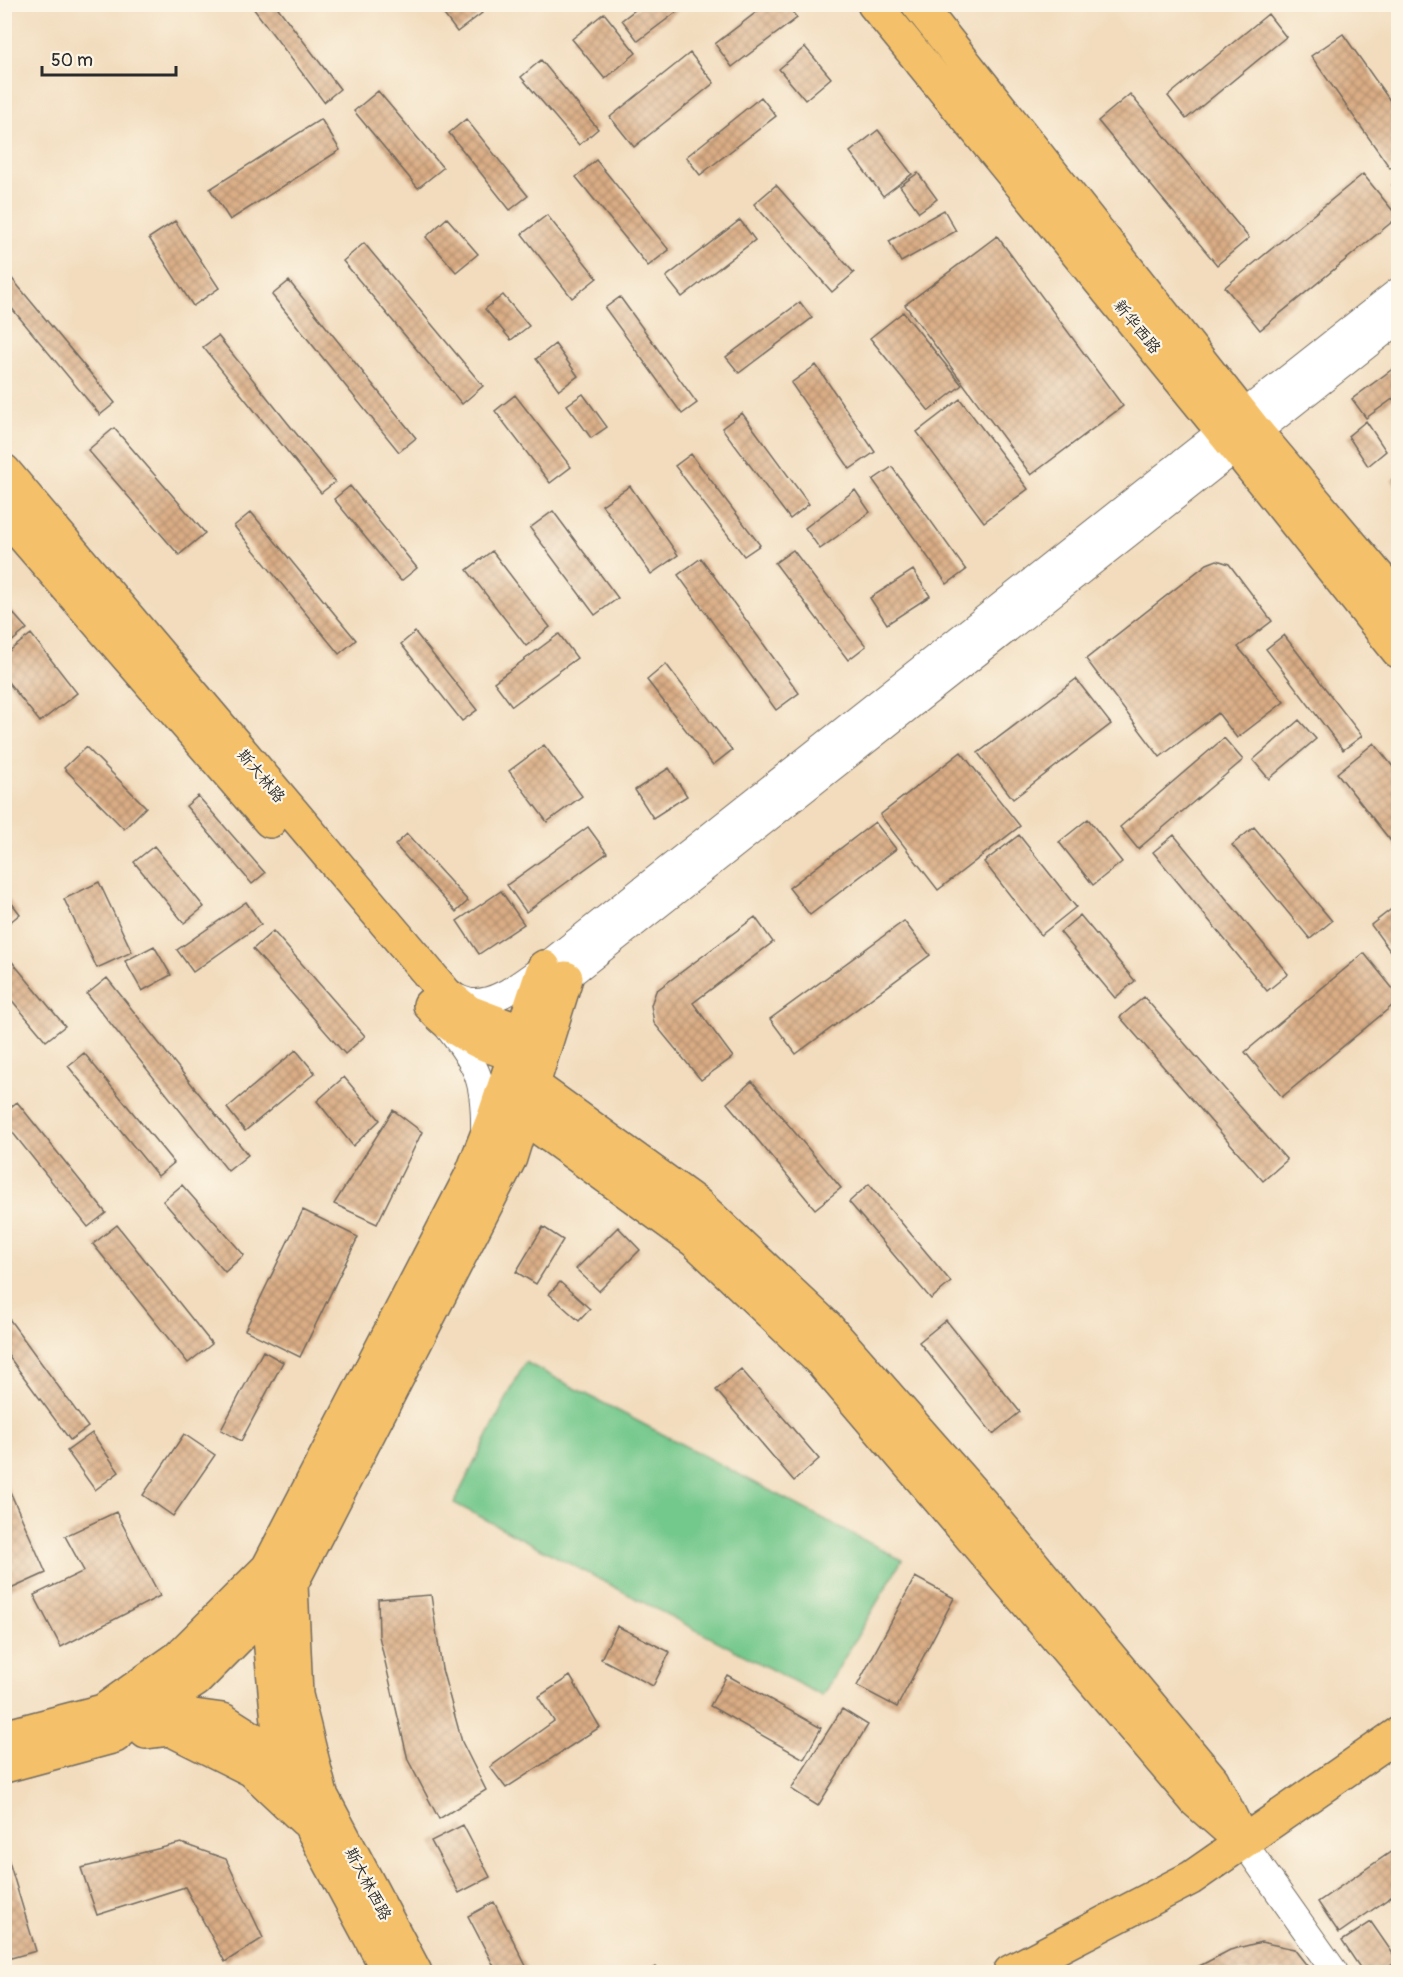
<svg xmlns="http://www.w3.org/2000/svg" width="1403" height="1977" font-family="Pangolin,'LXGW WenKai TC',sans-serif">
<style>
.pitch{fill:#73c88c;stroke:#4f7a5c;stroke-width:1.5}
.building{fill:url(#building-cross-hatch)}
.lines{fill:none;stroke-linecap:round;stroke-linejoin:round}
.minor-casing{stroke:#71695e;stroke-width:28}
.major-casing{stroke:#71695e;stroke-width:36}
.minor{stroke:#fff;stroke-width:26}
.major{stroke:#f4c16a;stroke-width:33}
.labels{text-anchor:middle;dominant-baseline:central;stroke-width:4.5;stroke-linejoin:round;paint-order:stroke}
.street-label{font-size:16px;fill:#2b2b2b;stroke:#fcf5e5}
</style>
<defs>
<pattern id="building-cross-hatch" width="8" height="8" patternUnits="userSpaceOnUse" patternTransform="scale(1.5)"><rect width="8" height="8" fill="#daad85"/><path d="M0 0l8 8M0 8l8-8" fill="none" stroke="#b18d6d"/></pattern>
</defs>
<rect width="100%" height="100%" fill="#fcf5e5"/>
<filter id="ink" filterUnits="userSpaceOnUse"><feTurbulence type="fractalNoise" baseFrequency=".0167" numOctaves="2"/><feDisplacementMap in="SourceGraphic" scale="12" xChannelSelector="R" yChannelSelector="G"/><feConvolveMatrix kernelMatrix="1 2 1 2 8 2 1 2 1" color-interpolation-filters="sRGB"/></filter>
<filter id="wash" filterUnits="userSpaceOnUse"><feTurbulence type="fractalNoise" baseFrequency=".008" numOctaves="4" result="noise"/><feDisplacementMap in="SourceGraphic" scale="24" xChannelSelector="R" yChannelSelector="G"/><feGaussianBlur stdDeviation="1.35" result="paint"/><feColorMatrix in="noise" values="0 0 0 0 0 0 0 0 0 0 0 0 0 0 0 0 0 1.4 0 .05"/><feComposite in="paint" operator="in"/></filter>
<g filter="url(#wash)">
<rect width="100%" height="100%" fill="#f2dcbd"/>
<path class="pitch" d="M525,1362L902,1560L822,1696L454,1503Z"/>
<g id="blocks">
<path class="building" d="M250,4H275L340,89L324,102Z
M436,4H476L482,13L457,32Z
M643,4H687L638,41L622,20Z
M767,4H786L797,18L732,67L715,44Z
M604,13L636,53L605,79L572,39Z
M1268,14L1286,37L1186,119L1168,96Z
M1343,34L1398,112V162L1390,168L1311,56Z
M805,47L831,78L805,100L779,69Z
M690,53L714,83L634,147L610,117Z
M541,60L598,129L579,145L521,77Z
M378,91L443,168L418,188L354,111Z
M1130,94L1249,238L1217,265L1098,121Z
M761,97L776,116L700,175L686,157Z
M321,119L340,150L230,220L210,189Z
M466,119L528,196L510,210L449,133Z
M878,130L912,174L883,196L850,152Z
M596,160L669,250L648,266L576,177Z
M918,173L937,199L919,212L900,186Z
M1363,174L1398,217L1260,330L1225,287Z
M1398,179V192L1392,185Z
M776,185L854,273L832,292L754,204Z
M944,210L956,231L901,262L889,241Z
M547,215L597,278L572,298L522,234Z
M447,218L478,254L456,272L426,237Z
M740,220L755,240L682,297L666,277Z
M175,221L219,288L193,306L149,238Z
M997,236L1123,406L1031,475L905,305Z
M364,243L483,386L462,404L343,261Z
M4,269L115,403L100,415L4,299Z
M289,281L416,438L399,452L272,295Z
M503,295L529,326L511,340L485,309Z
M620,297L697,403L682,414L605,308Z
M800,302L812,318L739,373L726,357Z
M903,312L962,385L929,411L870,338Z
M218,336L335,482L321,493L203,347Z
M555,344L578,376L559,390L536,359Z
M816,365L875,452L850,469L791,383Z
M1398,365V395L1366,418L1352,399Z
M583,394L607,427L591,438L567,405Z
M515,395L571,467L550,483L495,411Z
M960,399L1028,489L984,522L917,432Z
M742,413L809,504L790,519L722,428Z
M1366,421L1386,451L1368,466L1348,436Z
M114,428L205,533L179,555L88,450Z
M691,454L760,545L744,556L675,466Z
M892,467L966,570L947,584L873,480Z
M1398,475V489L1392,480Z
M350,486L417,568L401,581L334,499Z
M630,486L678,555L651,574L602,505Z
M855,490L870,512L820,549L805,528Z
M553,511L618,598L595,615L530,528Z
M251,512L356,640L339,654L234,526Z
M793,550L866,646L848,660L775,563Z
M492,551L550,627L526,646L467,570Z
M701,558L799,693L776,710L678,575Z
M1217,560L1229,564L1272,621L1238,647L1284,702L1237,738L1218,713L1160,757L1086,659L1207,564Z
M913,570L930,596L887,624L870,598Z
M4,603L27,629L4,648Z
M415,632L477,710L462,721L401,644Z
M31,634L77,693L40,722L4,677V655Z
M559,634L577,658L512,706L494,682Z
M1284,635L1362,736L1343,750L1266,649Z
M666,664L732,750L713,765L647,680Z
M1076,679L1111,724L1013,799L978,753Z
M1299,720L1316,739L1269,779L1253,760Z
M1224,738L1243,760L1138,849L1120,827Z
M1374,743L1398,773V850L1337,773Z
M544,745L582,796L547,822L509,771Z
M86,747L146,807L124,829L64,768Z
M961,752L1020,826L938,890L880,815Z
M669,768L687,796L653,818L635,790Z
M198,796L265,873L252,884L186,806Z
M1088,819L1122,862L1093,885L1059,842Z
M875,822L896,849L810,915L789,888Z
M588,827L607,853L526,912L507,885Z
M1254,827L1332,921L1310,939L1232,845Z
M407,834L468,901L456,912L395,845Z
M1019,835L1076,907L1041,935L984,862Z
M1174,835L1288,974L1267,991L1153,852Z
M154,846L204,907L184,923L134,862Z
M99,882L132,952L97,968L64,899Z
M501,891L524,924L479,954L457,921Z
M4,893L20,914L9,923L4,918Z
M246,902L261,924L193,972L177,950Z
M1398,904V962L1371,925Z
M1080,915L1135,981L1115,998L1060,932Z
M755,917L773,942L693,1003L733,1057L701,1080L654,1023L651,1005L656,991Z
M904,921L930,955L796,1054L770,1019Z
M273,931L365,1036L345,1054L253,949Z
M154,946L171,975L142,991L125,961Z
M4,952L65,1026L46,1041L4,991Z
M1364,953L1398,995V1001L1282,1097L1245,1052Z
M107,978L248,1155L228,1171L87,994Z
M1144,997L1287,1160L1263,1181L1120,1017Z
M296,1050L315,1073L245,1131L227,1108Z
M84,1053L174,1163L158,1176L68,1066Z
M344,1077L380,1120L353,1146L317,1101Z
M752,1081L841,1188L815,1209L727,1103Z
M17,1102L106,1213L88,1227L5,1123V1112Z
M393,1110L422,1132L377,1224L334,1204Z
M869,1184L951,1282L931,1299L849,1202Z
M182,1185L244,1255L225,1272L163,1201Z
M303,1210L358,1237L300,1357L245,1330Z
M117,1225L212,1344L188,1363L93,1244Z
M543,1227L563,1240L536,1284L516,1272Z
M618,1227L640,1250L599,1291L576,1269Z
M560,1282L590,1309L579,1321L549,1294Z
M4,1312L88,1427L70,1440L4,1350Z
M946,1320L1020,1412L993,1434L919,1342Z
M263,1351L283,1362L241,1441L221,1430Z
M741,1369L819,1459L794,1481L716,1390Z
M92,1433L119,1472L95,1490L67,1451Z
M184,1434L215,1455L173,1516L143,1495Z
M4,1478L46,1573L4,1592Z
M116,1512L160,1596L61,1647L34,1595L84,1571L65,1536Z
M915,1577L954,1598L897,1707L857,1686Z
M431,1595L442,1669L462,1742L486,1790L439,1819L408,1760L379,1636L378,1599Z
M617,1626L670,1652L653,1686L601,1659Z
M727,1675L821,1728L804,1759L710,1706Z
M570,1676L600,1727L506,1788L490,1767L554,1721L538,1697Z
M842,1709L868,1725L818,1806L791,1789Z
M463,1825L490,1877L459,1893L431,1841Z
M181,1843L226,1859L263,1938L225,1962L185,1887L97,1915L81,1868Z
M4,1845L36,1951L4,1960Z
M1398,1847V1892L1339,1933L1318,1902Z
M494,1902L529,1972H497L468,1916Z
M1371,1922L1398,1961L1381,1972H1363L1342,1941Z
M1261,1942L1294,1949L1312,1972H1188L1230,1950Z
M656,1967L660,1972H647Z"/>
</g>
</g>
<g filter="url(#ink)">
<use href="#blocks" fill-opacity="0" stroke="#71695e" stroke-width="1.5"/>
<g class="lines">
<g class="minor-casing">
<path id="minor" d="M566,978L1398,321
M453,996C459,998 465,1001 471,1002C498,1004 523,981 544,967L1398,291
M448,1028C478,1066 485,1082 484,1132
M1243,1842L1335,1972"/>
</g>
<g class="major-casing">
<path id="major" d="M874,4L1237,449L1398,651
M918,4L1257,433L1398,600
M4,471L446,994L469,1012L522,1032L543,1036
M4,514L270,821
M430,1005C457,1037 497,1052 537,1059
M533,1085L697,1204L826,1326L985,1507L1212,1780L1243,1842
M523,1116L695,1241L822,1362L1196,1801L1229,1830
M291,1584L296,1695L321,1795L415,1972
M262,1595L267,1607L279,1732L309,1823L389,1972
M139,1710H150L223,1720L288,1761L295,1768
M146,1732L170,1729L252,1770L305,1820
M4,1737L103,1711L178,1658L268,1568L471,1176L494,1117L544,967
M4,1766L115,1736L135,1719L196,1680L291,1584L510,1158L566,978
M1010,1972L1191,1878L1398,1734"/>
</g>
<use href="#minor" class="minor"/>
<use href="#major" class="major"/>
</g>
</g>
<g class="labels">
<g class="street-label">
<text transform="translate(1137 327) rotate(51)">新华西路</text>
<text transform="translate(261 776) rotate(50)">斯大林路</text>
<text transform="translate(368 1884) rotate(62)">斯大林西路</text>
</g>
</g>
<rect width="1403" height="1977" fill="none" stroke="#fcf5e5" stroke-width="24"/>
<path d="M42 66v9h134v-9" fill="none" stroke="#2b2b2b" stroke-width="3"/>
<text x="51" y="66" font-size="18" fill="#2b2b2b" stroke="#fcf5e5" stroke-width="4.5" paint-order="stroke">50 m</text>
</svg>
